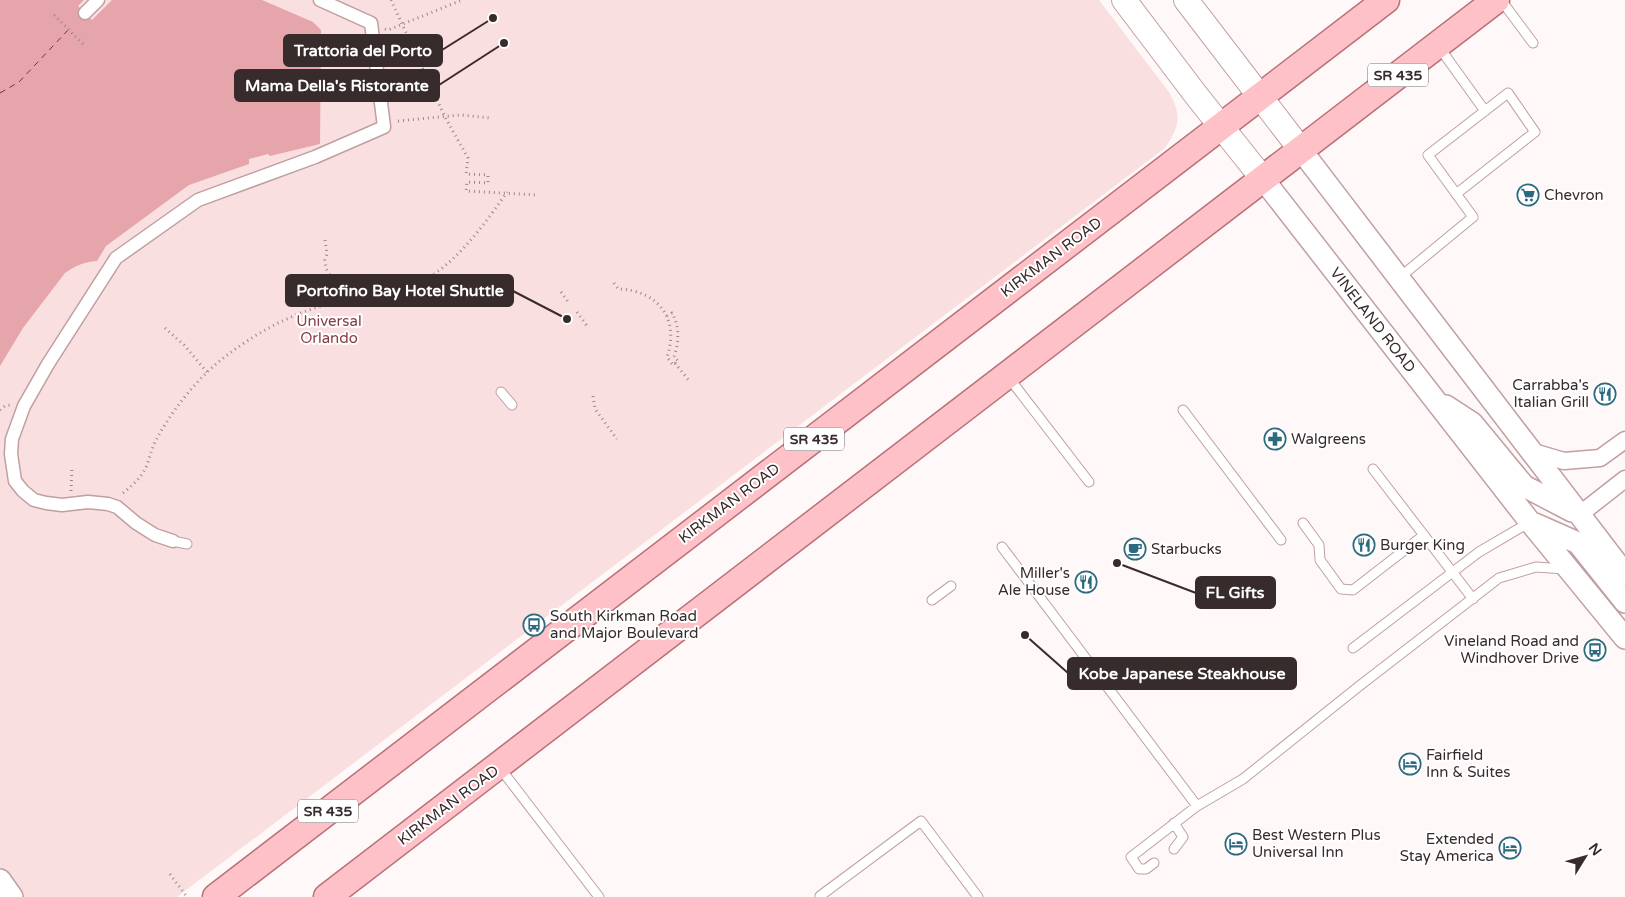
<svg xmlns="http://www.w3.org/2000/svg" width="1625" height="897" font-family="'Varela Round',sans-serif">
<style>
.green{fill:#fadfe1}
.water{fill:#e5a5aa}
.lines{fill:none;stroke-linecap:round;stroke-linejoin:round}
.ferry{stroke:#7b2f3a;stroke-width:1;stroke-dasharray:6 5;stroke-linecap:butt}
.service-casing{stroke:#c09fa1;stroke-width:11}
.pedestrian-casing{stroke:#c09fa1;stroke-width:15}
.minor-casing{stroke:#c09fa1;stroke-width:19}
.tertiary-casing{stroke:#c09fa1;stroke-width:24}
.secondary-casing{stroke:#c09fa1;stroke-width:26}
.primary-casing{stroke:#b87178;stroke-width:29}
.path{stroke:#958b8b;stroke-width:3;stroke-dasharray:1 4;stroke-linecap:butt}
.service{stroke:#fff;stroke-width:9}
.pedestrian{stroke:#fff;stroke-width:12}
.minor{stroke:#fff;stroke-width:16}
.tertiary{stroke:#fff;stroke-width:21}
.secondary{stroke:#fff;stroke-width:24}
.primary{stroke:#fec1c7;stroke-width:26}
.labels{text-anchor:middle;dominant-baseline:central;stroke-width:4;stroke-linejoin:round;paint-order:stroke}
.shield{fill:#fff;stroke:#746b6b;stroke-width:1}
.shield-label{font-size:14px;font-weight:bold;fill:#382b2c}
.poi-label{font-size:15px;fill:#382b2c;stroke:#fff;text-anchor:start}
.street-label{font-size:15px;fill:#382b2c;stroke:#fff}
.park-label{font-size:15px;fill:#883b45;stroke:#fff}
.leader{fill:none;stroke:#382b2c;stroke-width:2}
.callout-dot{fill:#382b2c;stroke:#fff;stroke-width:2}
.callout{fill:#382b2c;stroke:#382b2c;stroke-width:2}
.callout-label{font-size:16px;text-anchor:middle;font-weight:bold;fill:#fff}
</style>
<rect width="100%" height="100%" fill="#fff8f8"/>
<path class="green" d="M0,0H1099L1169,92C1182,117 1180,125 1165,148L177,897H0Z"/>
<path class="water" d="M0,0H84L78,6L92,20L112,0H262L313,22L321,30L320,144L270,156L268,154L249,159V164L189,185L106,246L97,261C84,262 76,265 65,273L23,328L0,366Z"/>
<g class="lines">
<path class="ferry" d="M0,93L19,82L69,29"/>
<g class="service-casing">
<path id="service" d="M1501,0L1533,43
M1439,47L1485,111
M1399,278L1473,217L1428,155L1508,93L1535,132L1456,194
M1009,378L1089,482
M501,392L512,405
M1183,410L1281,540
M1373,469L1473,599
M1303,523L1319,545L1320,560L1341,589L1353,590L1424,535
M173,541L187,544
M1002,547L1197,806
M932,600L951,586
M1353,648L1479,552L1530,522
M500,768L599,897
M1174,849L1183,837L1174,823
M1154,863L1146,869H1139L1131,857L1197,806L1243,779L1358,687L1499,578L1536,567L1564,569
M820,896L921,821L978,897"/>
</g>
<g class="pedestrian-casing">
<path id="pedestrian" d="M85,13L98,0
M173,541L155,535L136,523L117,507L108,504L88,502L62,505L46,503L34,500L23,491L15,481L11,454L12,439L24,406L48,364L116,258L198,200L315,157L384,127L371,23L320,0"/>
</g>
<g class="minor-casing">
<path id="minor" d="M1530,451L1564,461L1600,458L1625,440
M1579,515L1625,479"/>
</g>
<g class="tertiary-casing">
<path id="tertiary" d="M1301,150L1625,574
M1263,179L1530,522L1625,638
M1446,406L1472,423L1524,486L1572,511
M1535,524L1578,543L1625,602
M0,880L12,897"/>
</g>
<g class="secondary-casing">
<path id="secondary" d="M1124,0L1196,95L1263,179
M1186,0L1301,150"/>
</g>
<g class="primary-casing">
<path id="primary" d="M216,897L1386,0
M327,897L1496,0"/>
</g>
<path class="path" d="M391,0L445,117L468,158L466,174L488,175V183L467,182L466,191L537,195
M54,15L83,44
M385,29L388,30L462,0
M398,121L460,115L491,118
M325,240L327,254L325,260L326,268L338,293L340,301
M614,283L618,289C658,290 680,319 667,357L673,365L678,361L674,357C679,342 680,327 672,313L667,316
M561,292L569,303
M577,312L587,326
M165,328L184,345L207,372
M675,363L690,382
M593,396L595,409L617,439
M0,410L5,406L10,405
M71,491L72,467
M123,493C133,485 142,477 147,465C150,456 152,448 156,440C173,409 198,377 226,356C260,330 298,310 341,301C367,295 397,294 421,282C457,263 484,225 507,192
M170,874L187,897"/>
<use href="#service" class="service"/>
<use href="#pedestrian" class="pedestrian"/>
<use href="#minor" class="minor"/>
<use href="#tertiary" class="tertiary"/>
<use href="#secondary" class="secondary"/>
<use href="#primary" class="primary"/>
</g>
<defs>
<g id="supermarket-ring" transform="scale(1.125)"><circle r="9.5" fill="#fff" stroke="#2b6a7f" stroke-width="1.5"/><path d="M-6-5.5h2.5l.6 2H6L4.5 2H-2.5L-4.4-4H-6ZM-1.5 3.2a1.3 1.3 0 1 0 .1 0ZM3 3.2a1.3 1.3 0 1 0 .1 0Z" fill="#2b6a7f"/></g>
<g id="restaurant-ring" transform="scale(1.125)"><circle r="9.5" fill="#fff" stroke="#2b6a7f" stroke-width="1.5"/><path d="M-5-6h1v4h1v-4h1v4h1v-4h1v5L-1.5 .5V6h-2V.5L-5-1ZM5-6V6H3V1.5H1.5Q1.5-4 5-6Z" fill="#2b6a7f"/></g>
<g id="pharmacy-ring" transform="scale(1.125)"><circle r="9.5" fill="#fff" stroke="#2b6a7f" stroke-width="1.5"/><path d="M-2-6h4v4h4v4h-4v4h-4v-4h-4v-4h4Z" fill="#2b6a7f"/></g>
<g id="cafe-ring" transform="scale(1.125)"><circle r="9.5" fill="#fff" stroke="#2b6a7f" stroke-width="1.5"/><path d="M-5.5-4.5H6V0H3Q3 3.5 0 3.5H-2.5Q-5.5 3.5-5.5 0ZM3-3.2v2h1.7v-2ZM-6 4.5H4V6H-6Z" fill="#2b6a7f"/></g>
<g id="bus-ring" transform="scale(1.125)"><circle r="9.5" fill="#fff" stroke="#2b6a7f" stroke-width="1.5"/><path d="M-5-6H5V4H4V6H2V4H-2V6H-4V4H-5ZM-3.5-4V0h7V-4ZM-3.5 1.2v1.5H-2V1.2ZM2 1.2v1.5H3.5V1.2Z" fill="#2b6a7f"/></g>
<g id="hotel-ring" transform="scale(1.125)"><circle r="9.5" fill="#fff" stroke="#2b6a7f" stroke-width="1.5"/><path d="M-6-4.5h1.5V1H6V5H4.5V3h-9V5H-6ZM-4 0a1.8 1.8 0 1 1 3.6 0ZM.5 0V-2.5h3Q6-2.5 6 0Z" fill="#2b6a7f"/></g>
</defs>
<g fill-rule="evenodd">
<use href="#supermarket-ring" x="1528" y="195"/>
<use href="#restaurant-ring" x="1605" y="394"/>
<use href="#pharmacy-ring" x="1275" y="439"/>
<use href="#restaurant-ring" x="1364" y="545"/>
<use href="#cafe-ring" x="1135" y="549"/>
<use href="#restaurant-ring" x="1086" y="582"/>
<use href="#bus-ring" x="534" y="625"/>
<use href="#bus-ring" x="1595" y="650"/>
<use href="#hotel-ring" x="1410" y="764"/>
<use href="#hotel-ring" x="1236" y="844"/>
<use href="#hotel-ring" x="1510" y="848"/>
</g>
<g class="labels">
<g class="shield">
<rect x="1368" y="63.5" width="60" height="23" rx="4"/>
<rect x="784" y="427.5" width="60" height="23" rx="4"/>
<rect x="298" y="799.5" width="60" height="23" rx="4"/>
</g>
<g class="shield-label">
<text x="1398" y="75">SR 435</text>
<text x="814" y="439">SR 435</text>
<text x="328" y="811">SR 435</text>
</g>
<g class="poi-label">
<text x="1544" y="195">Chevron</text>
<text x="1589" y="385" text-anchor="end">Carrabba's<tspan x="1589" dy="17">Italian Grill</tspan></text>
<text x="1291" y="439">Walgreens</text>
<text x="1380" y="545">Burger King</text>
<text x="1151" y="549">Starbucks</text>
<text x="1070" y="573" text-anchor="end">Miller's<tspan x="1070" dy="17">Ale House</tspan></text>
<text x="550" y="616">South Kirkman Road<tspan x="550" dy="17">and Major Boulevard</tspan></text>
<text x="1579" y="641" text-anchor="end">Vineland Road and<tspan x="1579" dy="17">Windhover Drive</tspan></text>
<text x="1426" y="755">Fairfield<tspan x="1426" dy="17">Inn &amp; Suites</tspan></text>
<text x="1252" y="835">Best Western Plus<tspan x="1252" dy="17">Universal Inn</tspan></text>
<text x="1494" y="839" text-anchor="end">Extended<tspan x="1494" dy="17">Stay America</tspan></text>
</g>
<g class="street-label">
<text transform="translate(1051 257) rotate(-37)">KIRKMAN ROAD</text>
<text transform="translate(1373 320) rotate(52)">VINELAND ROAD</text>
<text transform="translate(729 503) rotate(-37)">KIRKMAN ROAD</text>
<text transform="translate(448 805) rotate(-37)">KIRKMAN ROAD</text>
</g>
<g class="park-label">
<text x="329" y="321">Universal<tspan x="329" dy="17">Orlando</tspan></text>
</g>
</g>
<path class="leader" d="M493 18L442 50M504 43L439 85M567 319L513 291M1117 563L1196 593M1025 635L1068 673"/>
<g class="callout-dot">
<circle cx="493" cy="18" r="5"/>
<circle cx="504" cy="43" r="5"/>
<circle cx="567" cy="319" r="5"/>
<circle cx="1117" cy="563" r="5"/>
<circle cx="1025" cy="635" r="5"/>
</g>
<g class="callout">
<rect x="284" y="35" width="158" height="31" rx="5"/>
<rect x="235" y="70" width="204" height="31" rx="5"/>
<rect x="286" y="275" width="227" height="31" rx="5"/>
<rect x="1196" y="577" width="79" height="31" rx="5"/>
<rect x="1068" y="658" width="228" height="31" rx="5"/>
</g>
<g class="callout-label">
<text x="363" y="56">Trattoria del Porto</text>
<text x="337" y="91">Mama Della's Ristorante</text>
<text x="400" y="296">Portofino Bay Hotel Shuttle</text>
<text x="1235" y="598">FL Gifts</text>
<text x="1182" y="679">Kobe Japanese Steakhouse</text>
</g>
<g transform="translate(1585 857) rotate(53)" stroke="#ffffff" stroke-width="4" paint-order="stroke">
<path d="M0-4L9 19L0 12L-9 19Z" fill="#382b2c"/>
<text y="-8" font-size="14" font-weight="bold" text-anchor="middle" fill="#382b2c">N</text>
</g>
</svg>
